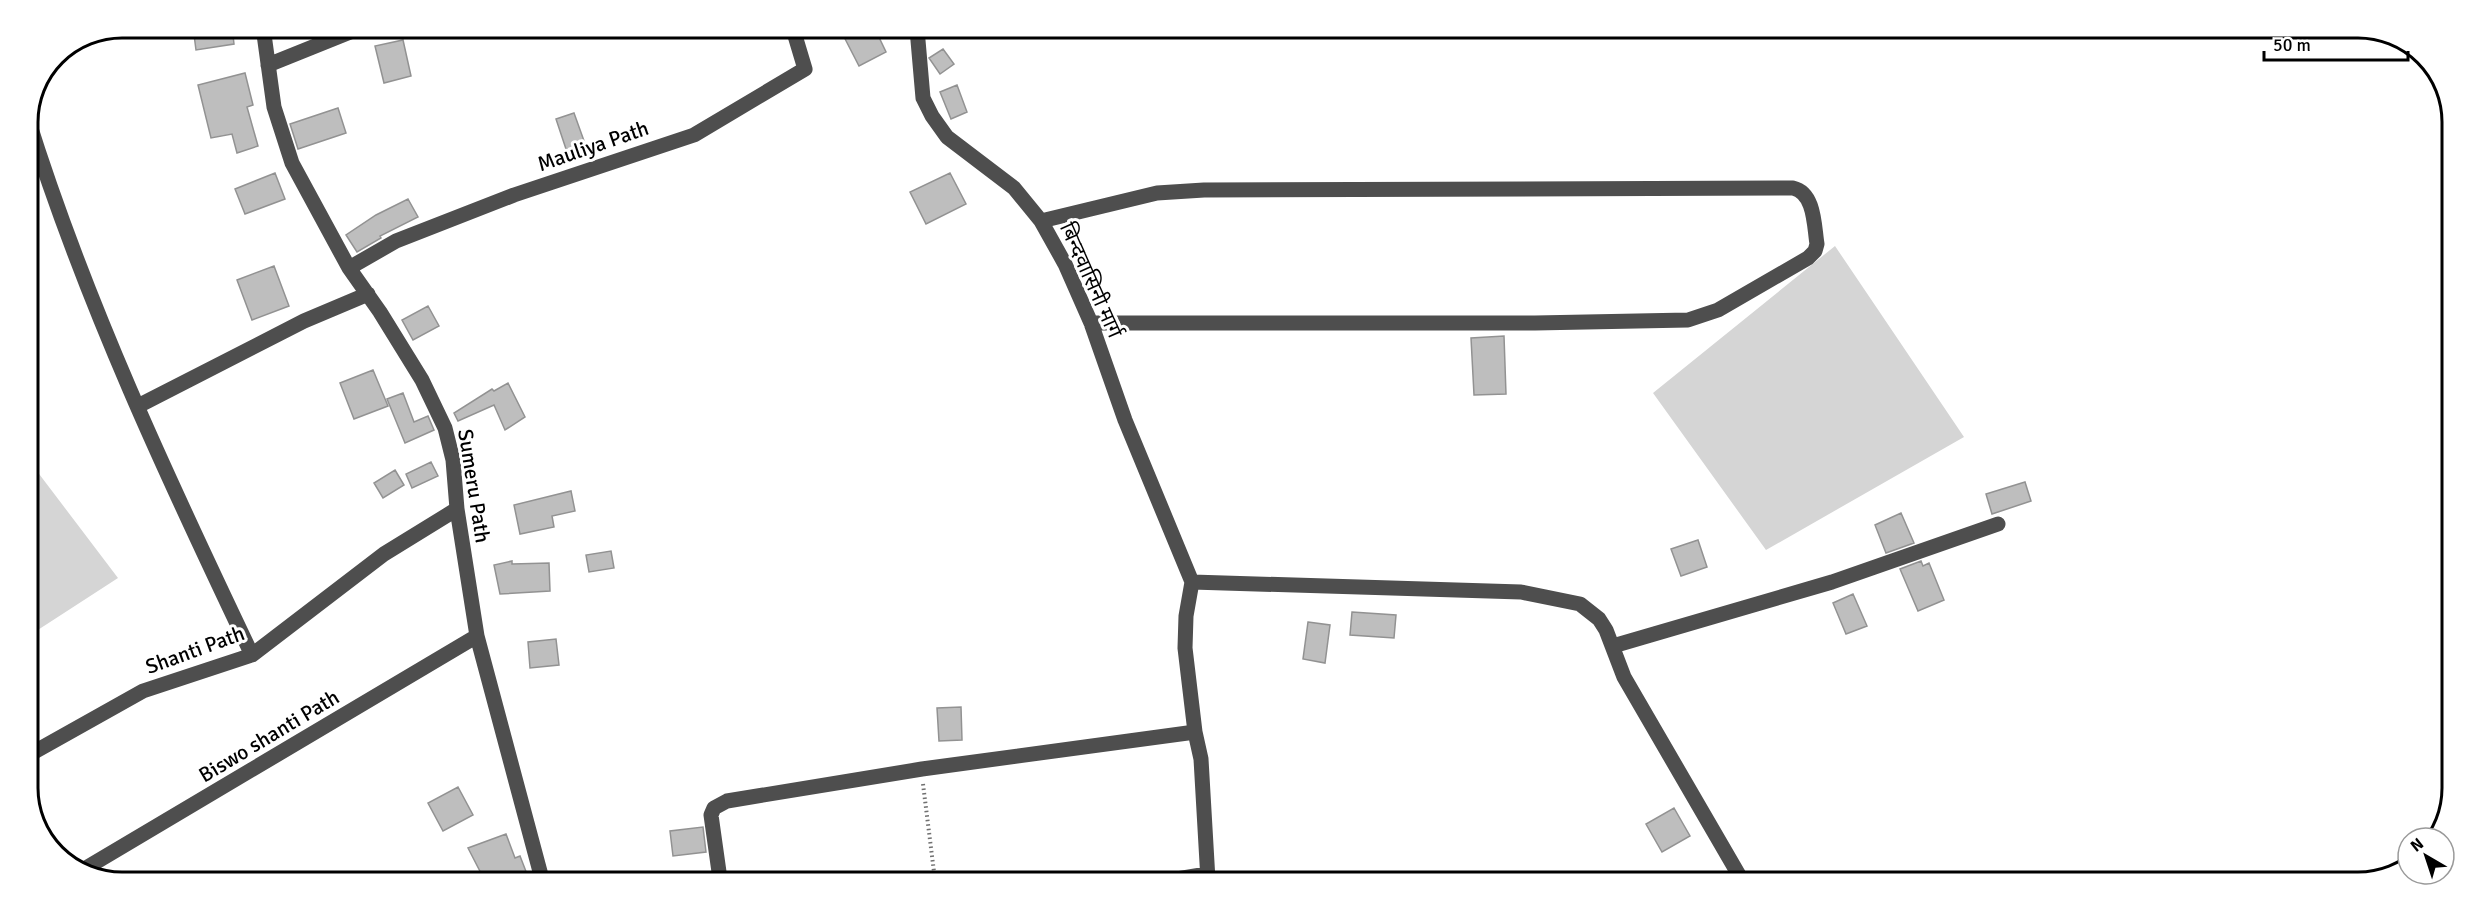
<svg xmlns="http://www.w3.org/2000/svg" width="2480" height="910" font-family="Signika,'Noto Sans Devanagari',sans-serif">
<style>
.green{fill:#d5d5d5}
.building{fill:#bebebe;stroke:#929292;stroke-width:1.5}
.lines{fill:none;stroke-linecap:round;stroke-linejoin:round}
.path{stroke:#707070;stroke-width:4;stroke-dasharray:1.5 3;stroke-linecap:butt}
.minor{stroke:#4e4e4e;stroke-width:15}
.labels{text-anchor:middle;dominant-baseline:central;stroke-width:6;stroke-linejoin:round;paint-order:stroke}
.street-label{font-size:21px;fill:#000;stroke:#fff}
.rim{fill:none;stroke:#000;stroke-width:3}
</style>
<rect width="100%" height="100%" fill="#fff"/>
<path class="green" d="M1835,246L1964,437L1766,550L1653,393Z
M27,458L118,578L27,637Z"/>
<path class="building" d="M193,27H232L234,44L196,50Z
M840,29H875L886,52L859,66Z
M403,40L411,76L384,83L375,46Z
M943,49L954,64L940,74L929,58Z
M245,73L253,105L247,107L258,146L237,153L232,134L211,138L198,85Z
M957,85L967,112L951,119L940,92Z
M338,108L346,133L298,149L290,124Z
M574,113L588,152L569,158L556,119Z
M275,173L285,199L245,214L235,189Z
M950,173L966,204L926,224L910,192Z
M408,199L418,217L380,236L381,238L357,252L346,235L376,215Z
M274,266L289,306L252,320L237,280Z
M428,306L439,326L413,340L402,320Z
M1504,336L1506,394L1474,395L1471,338Z
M373,370L388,406L354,419L340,383Z
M508,383L525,417L505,430L494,405L458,421L454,413L492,389L494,391Z
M403,393L414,422L428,416L434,430L405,443L387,399Z
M431,462L438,476L412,488L406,474Z
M395,470L404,485L383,498L374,483Z
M2025,482L2031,501L1992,514L1986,494Z
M571,491L575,511L552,516L554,527L520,534L514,505Z
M1901,513L1914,543L1886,553L1875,525Z
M1698,540L1707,567L1681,576L1671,549Z
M611,551L614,568L589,572L586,555Z
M512,561V564L549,563L550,591L500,594L494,565Z
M1921,561L1923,566L1929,563L1944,600L1918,611L1900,569Z
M1853,594L1867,626L1846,634L1833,603Z
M1352,612L1396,615L1394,638L1350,635Z
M1308,622L1330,625L1325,663L1303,659Z
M556,639L559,665L530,668L528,642Z
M961,707L962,740L939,741L937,708Z
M458,787L473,815L443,831L428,803Z
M1674,808L1690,836L1662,852L1646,824Z
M703,827L706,852L673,856L670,831Z
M506,834L515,858L520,856L527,874L515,879H484L468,848Z"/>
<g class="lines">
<path class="path" d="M923,784L935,880"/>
<path class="minor" d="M263,27L274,107L292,163L349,268L380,312L422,380L445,428L453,460L457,509L477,636L542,879
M917,29L923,98L932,116L947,137L1014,188L1041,221L1065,264L1091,323L1125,420L1192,582
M268,65L360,28
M27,116C85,302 168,479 252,655
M1041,221L1157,193L1204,190L1793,188C1815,193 1814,226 1817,244L1815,251L1808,258L1718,310L1688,320L1535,323H1091
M349,268L396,241L514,195L694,135L805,69L793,29
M138,406L304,321L368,294
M1192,582L1521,592L1580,604L1599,619L1606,630L1624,677L1743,882
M1192,582L1186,616L1185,648L1195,732L1201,759L1208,880
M1613,646L1832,582L1998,524
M27,756L143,691L252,655L384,554L457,509
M81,871L477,636
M720,879L711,815L714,808L727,801L922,769L1195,732
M1171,880L1207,874"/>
</g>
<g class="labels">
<g class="street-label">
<text transform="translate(593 146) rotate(-19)">Mauliya Path</text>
<text transform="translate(1091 280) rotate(66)">बिन्दवासिनी मार्ग</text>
<text transform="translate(474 486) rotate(81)">Sumeru Path</text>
<text transform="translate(195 650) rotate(-20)">Shanti Path</text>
<text transform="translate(269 736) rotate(-31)">Biswo shanti Path</text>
</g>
</g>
<path d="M0 0H2480V910H0ZM122 38H2358A84 84 0 0 1 2442 122V788A84 84 0 0 1 2358 872H122A84 84 0 0 1 38 788V122A84 84 0 0 1 122 38Z" fill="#fff" fill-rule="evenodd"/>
<path class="rim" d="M122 38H2358A84 84 0 0 1 2442 122V788A84 84 0 0 1 2358 872H122A84 84 0 0 1 38 788V122A84 84 0 0 1 122 38Z"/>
<g transform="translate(2426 856) rotate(321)"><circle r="28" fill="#ffffff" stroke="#999999" stroke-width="1.5"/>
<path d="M0-4.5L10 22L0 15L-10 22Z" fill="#000000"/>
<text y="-9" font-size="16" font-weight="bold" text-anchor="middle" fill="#000000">N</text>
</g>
<path d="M2264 51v9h144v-9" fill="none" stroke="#000000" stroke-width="3"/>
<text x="2273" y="51" font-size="18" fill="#000000" stroke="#ffffff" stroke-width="4.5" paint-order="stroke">50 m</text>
</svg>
